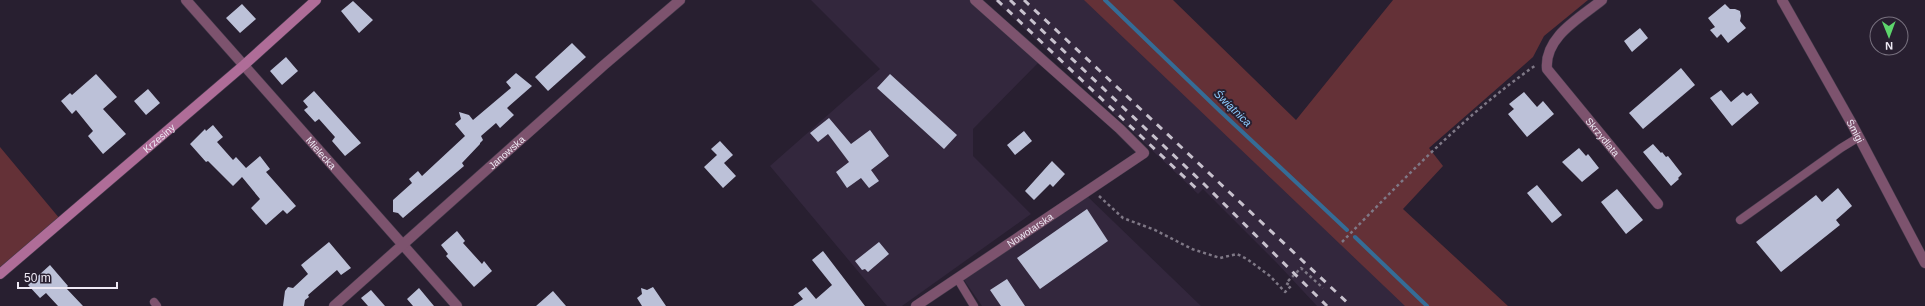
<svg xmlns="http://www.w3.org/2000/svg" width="1925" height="306" font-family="Arial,sans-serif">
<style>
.built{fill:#33273d}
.green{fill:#643137}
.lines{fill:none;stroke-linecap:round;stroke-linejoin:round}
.stream{stroke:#356c96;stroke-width:4}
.building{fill:#bcc1d8}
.lane-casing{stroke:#443b4b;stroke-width:9}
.street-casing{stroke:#443b4b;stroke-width:11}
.secondary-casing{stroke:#443b4b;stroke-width:11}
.path{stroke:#7f7886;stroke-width:2.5;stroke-dasharray:3 3;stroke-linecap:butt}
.lane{stroke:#7d536e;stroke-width:8}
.street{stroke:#7d536e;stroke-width:10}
.secondary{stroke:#af6d98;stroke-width:10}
.rail{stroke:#c7c1cd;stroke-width:3;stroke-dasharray:7 7;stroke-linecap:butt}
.labels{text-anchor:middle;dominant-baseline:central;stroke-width:4;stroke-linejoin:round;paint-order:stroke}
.street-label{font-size:10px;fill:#eee9f4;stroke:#281f30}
.water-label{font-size:11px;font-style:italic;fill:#8dcbfd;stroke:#281f30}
</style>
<rect width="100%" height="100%" fill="#281f30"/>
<path class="built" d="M811,0H972L1040,61L973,129V156L1031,214L902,306H887L770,166L880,69Z
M994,0H1086L1410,306H1317L1276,262L1203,189L1198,194Z
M1087,196L1201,306H982L964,280Z"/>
<path class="green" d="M1084,0H1173L1296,120L1393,0H1588L1544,36L1533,57L1429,148L1443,166L1403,209L1508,306H1405Z
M0,147L60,219L0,270Z"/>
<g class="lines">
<path class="stream" d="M1105,0L1220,111L1347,230
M1355,237L1427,306"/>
</g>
<path class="building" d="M353,1L373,20L359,33L341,11Z
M242,4L256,19L240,33L226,18Z
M1725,4L1730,9H1735L1740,11L1741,16L1740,21L1746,28L1728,43L1721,34L1717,38L1710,30L1715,27L1708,18Z
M1640,28L1648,38L1632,52L1624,41Z
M572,43L586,57L548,91L535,77Z
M286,57L298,71L282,85L270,71Z
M1681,68L1695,85L1643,129L1629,113Z
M516,73L532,86L507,108L514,115L500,128L496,123L481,136L483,140L480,143V144L462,163L464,166L403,218L398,213L393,212V200L412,183L409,179L418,171L422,176L465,136L455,124L461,119L459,112L469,115L473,120L511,88L506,82Z
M96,74L117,97L103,109L126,134L103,154L88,136L93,131L76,110L72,114L61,101L70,93L72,95Z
M890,74L957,135L944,149L877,88Z
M148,89L160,103L146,115L134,101Z
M1721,90L1731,102L1743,92L1747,96L1751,93L1759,103L1732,126L1710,98Z
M314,91L361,143L345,156L332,141L335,137L319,119L315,122L304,110L308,107L303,101Z
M1524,92L1537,107L1543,101L1554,114L1527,137L1508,114L1514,109L1509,104Z
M829,118L851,144L870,130L889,156L871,170L879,181L869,188L861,178L847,188L836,172L849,162L828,134L818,142L810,133Z
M213,125L223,137L217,142L233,160L236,157L246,168L260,156L270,169L266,172L296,206L287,214L283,210L266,225L251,208L260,199L242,177L233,186L208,161L206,162L190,144L205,129L206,131Z
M1024,131L1032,141L1015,155L1007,145Z
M720,141L733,155L724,163L736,176L723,188L704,167L717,155L711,149Z
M1653,144L1661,153L1662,152L1666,157L1668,156L1682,174L1678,178L1679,179L1671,186L1643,152Z
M1579,148L1586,156L1588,154L1599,168L1582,182L1562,162Z
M1052,161L1065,174L1053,187L1050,184L1034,200L1025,191Z
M1537,185L1562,215L1552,223L1527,193Z
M1838,188L1852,206L1836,220L1840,225L1781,272L1756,242L1816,195L1822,202Z
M1617,189L1643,220L1626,234L1601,202Z
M1087,209L1108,241L1040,289L1017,258Z
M457,231L465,241L463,243L482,264L484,261L492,271L474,287L446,256L448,254L441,245Z
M329,242L351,268L341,275L337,270L308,295L309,297L305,300L304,306H283L285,291L288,287L293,288L308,274L301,265Z
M879,242L889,254L868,272L865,269L862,270L855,261Z
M823,251L865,306H793L803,299L798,293L806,287L816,299L832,285L812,260Z
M50,265L68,286L66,288L83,306H58L46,293L40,298L28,285Z
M1007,279L1025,306H1001L990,290Z
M653,287L666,306H642L637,298L642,294L641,288L647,290Z
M419,288L434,306H413L407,299Z
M371,290L385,306H368L361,298Z
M553,291L566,306H536Z"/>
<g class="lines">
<g class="lane-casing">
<path id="lane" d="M1740,220L1841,148L1859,137
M957,278L974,306
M154,302L157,306"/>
</g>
<g class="street-casing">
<g id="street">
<path id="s1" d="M186,0L457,306"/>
<path id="s2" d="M1602,0C1580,18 1544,37 1547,69L1658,204"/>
<path id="s3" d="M1782,0L1852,124L1925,263"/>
<path id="s4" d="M334,306L604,65L680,0"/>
<path id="s5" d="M916,306L1144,153L1120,129L975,0"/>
</g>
</g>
<g class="secondary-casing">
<g id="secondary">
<path id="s6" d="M0,274L244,65L316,0"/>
</g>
</g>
<path class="path" d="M1099,196L1123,218L1155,230L1192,249L1220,258L1237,254L1247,259L1270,276L1285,292L1291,286L1286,283L1301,268L1323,288
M1342,242C1403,180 1464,115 1536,65"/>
<use href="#lane" class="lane"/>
<use href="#street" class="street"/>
<use href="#secondary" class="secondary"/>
<path class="rail" d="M997,0L1199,191
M1010,0L1204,184L1327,306
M1024,0L1351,306"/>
</g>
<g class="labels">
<g class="street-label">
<text stroke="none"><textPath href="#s3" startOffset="150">Śmigi</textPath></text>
<text stroke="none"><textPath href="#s2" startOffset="180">Skrzydlata</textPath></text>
<text stroke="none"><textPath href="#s6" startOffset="209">Krzesiny</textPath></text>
<text stroke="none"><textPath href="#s4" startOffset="231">Janowska</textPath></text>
<text stroke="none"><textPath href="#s1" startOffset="204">Mielecka</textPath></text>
<text stroke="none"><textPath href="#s5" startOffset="137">Nowotarska</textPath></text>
</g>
<g class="water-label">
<text transform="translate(1233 108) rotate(44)">Świątnica</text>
</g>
</g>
<g transform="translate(1889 36) rotate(179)"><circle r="19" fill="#281f30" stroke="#77707e"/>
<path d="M0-3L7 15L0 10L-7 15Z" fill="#5dd56c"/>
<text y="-6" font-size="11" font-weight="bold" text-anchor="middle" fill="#eee9f4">N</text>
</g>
<path d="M18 282v6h99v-6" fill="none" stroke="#eee9f4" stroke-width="2"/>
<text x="24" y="282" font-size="12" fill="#eee9f4" stroke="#281f30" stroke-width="3" paint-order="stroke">50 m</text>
</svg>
